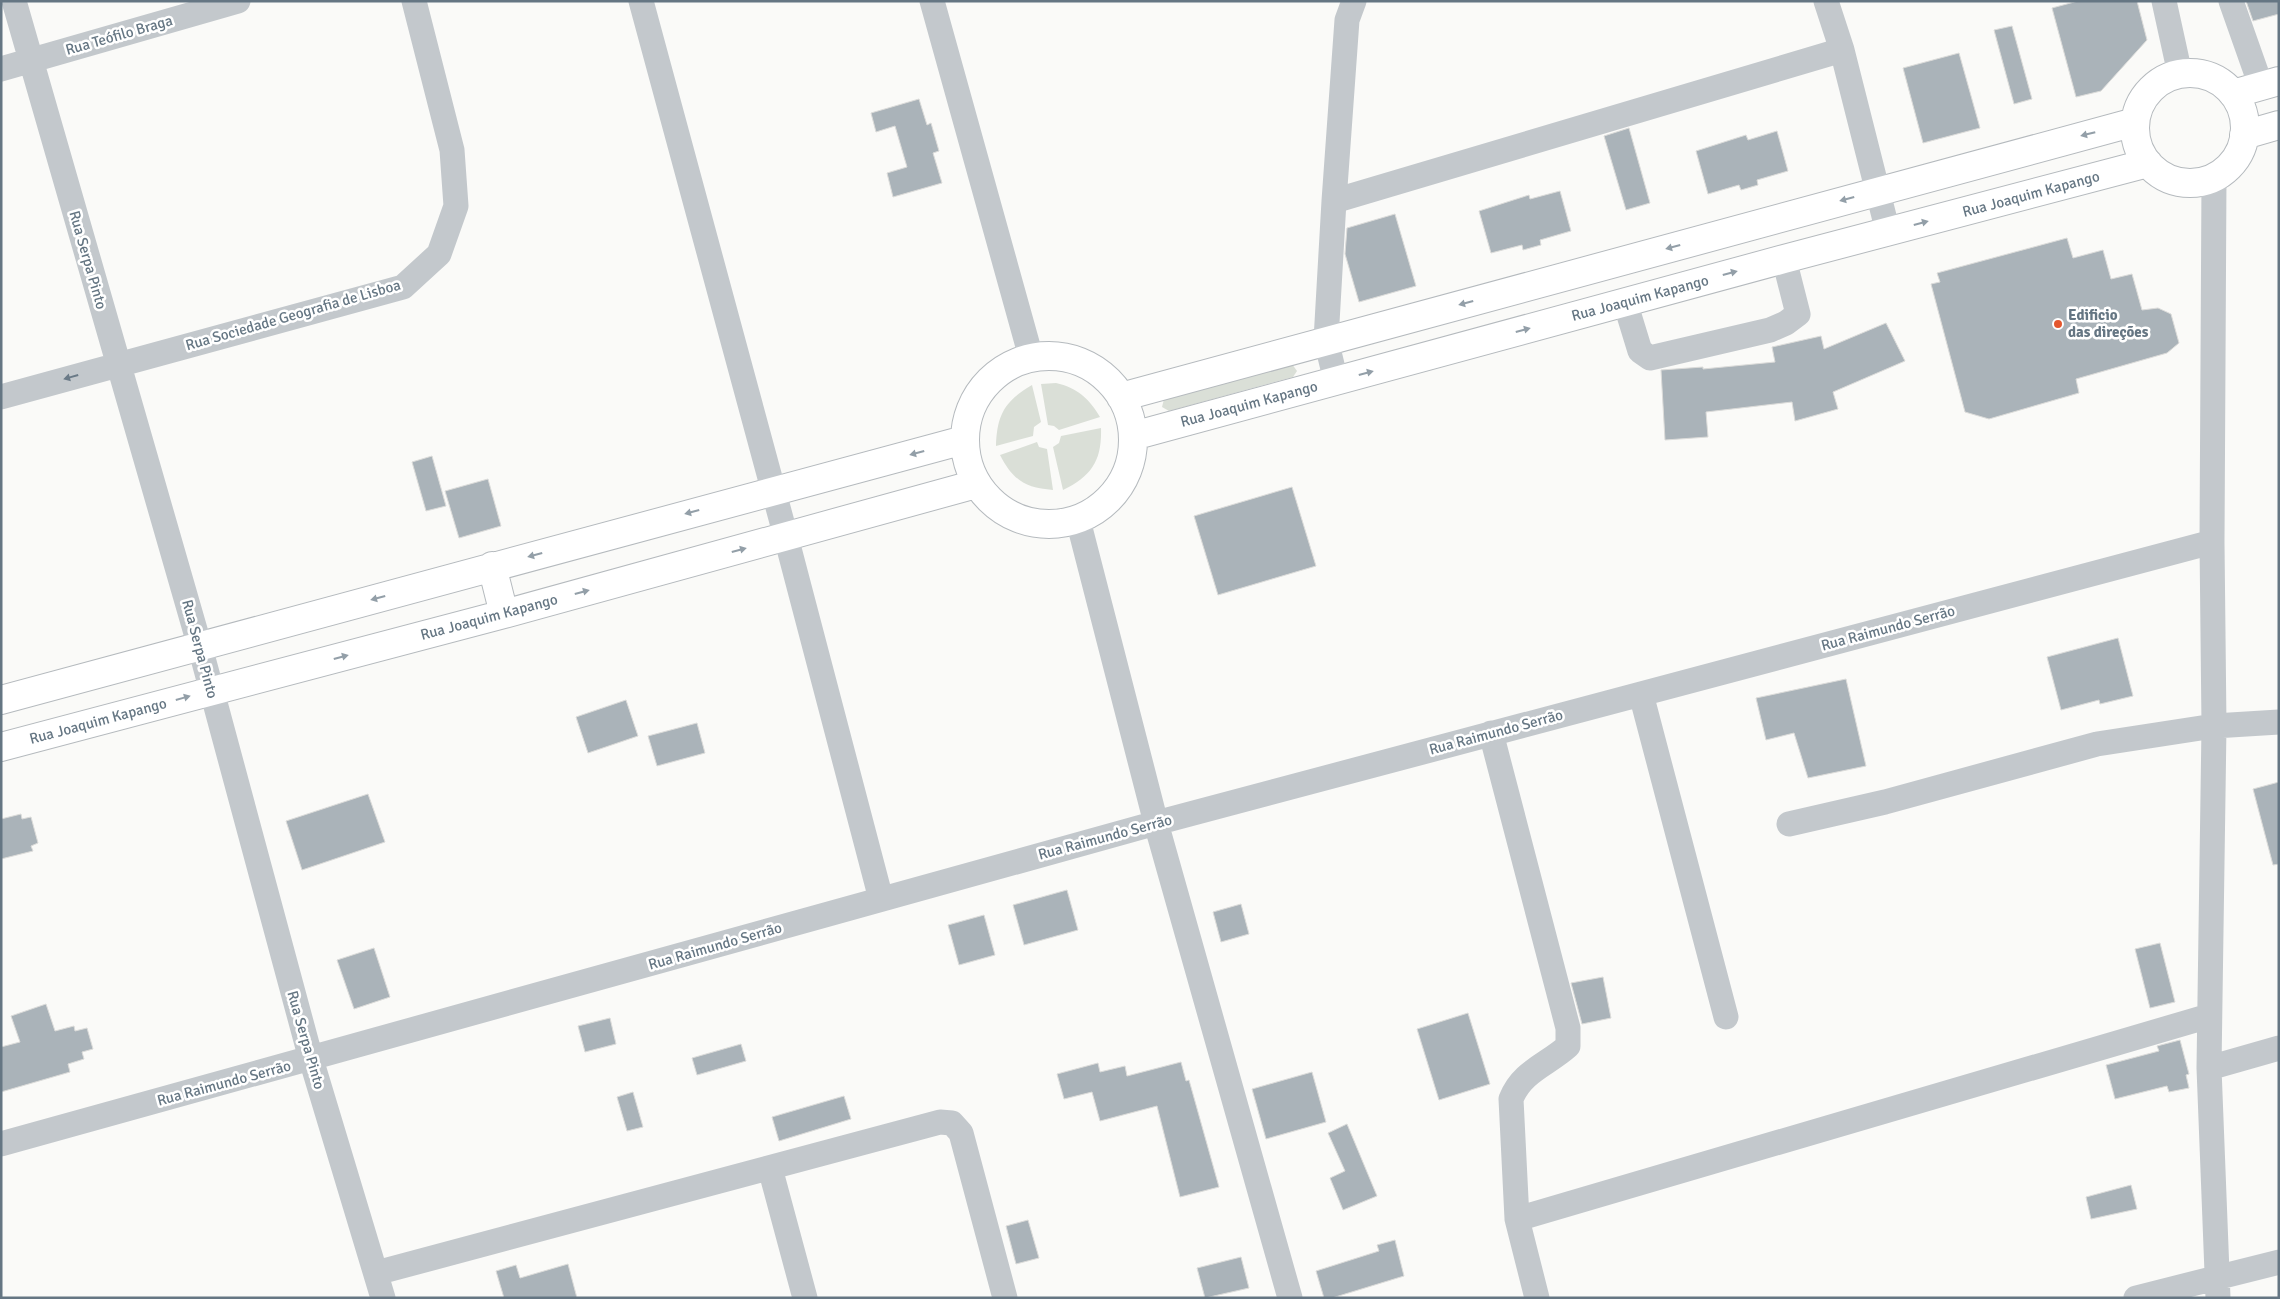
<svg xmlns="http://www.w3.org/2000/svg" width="2280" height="1299" font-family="Signika,sans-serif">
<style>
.green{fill:#dadfd7}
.building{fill:#aab3b9;stroke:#dcdcda}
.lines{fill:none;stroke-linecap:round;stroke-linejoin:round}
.major-casing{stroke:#b5babe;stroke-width:30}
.minor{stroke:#c3c8cc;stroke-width:25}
.major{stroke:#fff;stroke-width:28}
.oneway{fill:#939fa8}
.oneway2{fill:#6a7a87}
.poi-dot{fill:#e4572e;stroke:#fff;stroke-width:2}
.labels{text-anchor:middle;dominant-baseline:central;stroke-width:5;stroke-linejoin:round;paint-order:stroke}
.street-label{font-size:15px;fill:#657683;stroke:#fff}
.poi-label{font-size:15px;font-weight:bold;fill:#657683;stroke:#fff;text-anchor:start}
</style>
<rect width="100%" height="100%" fill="#fafaf8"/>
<path class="green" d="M1292,364L1297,371L1293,377L1169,411L1162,407L1164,399Z
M1056,383C1077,388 1089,398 1100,417L1059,430L1054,426L1048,425L1041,384Z
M1032,385L1041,422L1034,427L1033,436L996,446C997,414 1005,401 1032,385Z
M1101,428C1102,460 1092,476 1063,490L1053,447L1059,443L1061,436Z
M1037,442L1039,447L1047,449L1053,490C1025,488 1013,480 1000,455Z"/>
<path class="building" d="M2078,1H2137L2147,40L2101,91L2076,97L2052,8Z
M2246,1H2279V14L2253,21Z
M2012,26L2032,99L2014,104L1994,30Z
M1959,53L1980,128L1923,143L1903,68Z
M919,99L927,125L931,123L939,151L933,153L942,183L893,197L887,173L907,167L895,126L876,132L871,113Z
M1629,128L1650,203L1626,210L1604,136Z
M1777,131L1788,171L1757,180L1758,185L1741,190L1739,185L1708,194L1696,151L1746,135L1748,140Z
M1560,191L1571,231L1540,240L1541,245L1523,250L1522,245L1491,253L1479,211L1529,195L1530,199Z
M1395,214L1416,286L1359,302L1345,254L1347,228Z
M2067,238L2073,258L2103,250L2111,279L2132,274L2142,310L2158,308L2171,314L2179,343L2167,353L2076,379L2079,393L1989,419L1965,412L1931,284L1940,282L1937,273Z
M1886,323L1905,361L1833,392L1838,409L1795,421L1792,402L1706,412L1708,437L1665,440L1661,370L1703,367V369L1775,362L1772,347L1821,336L1824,349Z
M432,456L446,506L426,511L412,462Z
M488,479L501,526L459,538L445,491Z
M1292,487L1316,566L1218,595L1194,516Z
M2118,638L2133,696L2100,704L2099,700L2061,710L2047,657Z
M1846,679L1866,766L1808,778L1794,733L1766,740L1756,698Z
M626,700L638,736L588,753L576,717Z
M697,723L705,753L657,766L648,736Z
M2279,782V864L2273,865L2253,789Z
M368,794L385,842L302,870L286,821Z
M21,814L22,819L31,817L38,843L31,846L33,851L1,859V819Z
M1067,890L1078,930L1024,945L1013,905Z
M1241,904L1249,934L1221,942L1213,912Z
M984,915L995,955L959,965L948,925Z
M2160,943L2175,1002L2150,1008L2135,949Z
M374,948L390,997L354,1009L337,960Z
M1603,977L1611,1018L1582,1024L1571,983Z
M46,1004L55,1031L74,1026L75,1031L87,1028L93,1049L82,1052L84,1059L68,1064L70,1072L1,1092V1047L20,1042L11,1016Z
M1468,1013L1490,1084L1439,1100L1417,1029Z
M610,1018L616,1044L585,1052L578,1026Z
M2180,1040L2189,1074L2186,1075L2189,1088L2169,1092L2167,1086L2115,1099L2106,1065L2159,1051L2157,1046Z
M741,1044L746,1061L697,1075L692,1058Z
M1181,1062L1186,1081L1189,1080L1219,1187L1180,1197L1157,1106L1100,1121L1092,1092L1064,1099L1057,1074L1098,1063L1100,1072L1125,1066L1127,1076Z
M1312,1072L1326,1122L1266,1139L1252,1089Z
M633,1092L643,1127L627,1131L617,1097Z
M844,1096L851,1119L779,1141L772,1117Z
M1347,1124L1377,1196L1343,1210L1330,1178L1345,1171L1328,1133Z
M2131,1185L2137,1209L2091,1219L2086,1197Z
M1028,1220L1039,1258L1016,1264L1006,1226Z
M1395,1240L1404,1276L1332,1298H1324L1316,1271L1379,1251L1377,1245Z
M1241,1257L1249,1288L1205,1298L1197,1268Z
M568,1264L577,1298H504L496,1271L516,1265L520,1278Z"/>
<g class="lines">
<g class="major-casing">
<path id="major" d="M2135 128a55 55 0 1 1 110 0a55 55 0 1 1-110 0Z
M2233,94L2279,81
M2244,135L2279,125
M965 440a84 84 0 1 1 168 0a84 84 0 1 1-168 0Z
M1121,397L2135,122
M1133,436L1784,259L2148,163
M492,566L504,614
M1,700L964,440
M1,747L504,614L976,484"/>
</g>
<path class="minor" d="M14,1L200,647L311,1059L383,1298
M641,1L786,537L881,899
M932,1L1031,357
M1826,1L1842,50L1888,232
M2164,1L2180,74
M2231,1L2261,86
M1,69L238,1
M2214,178L2212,542L2214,726L2209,1068L2218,1298
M1334,201L1842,50
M1625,302L1640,351L1650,358L1770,330L1786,323L1798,314L1784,259
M1336,381L1326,340L1334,201L1347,20L1354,1
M1,397L403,287L439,254L456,206L452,150L414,1
M1078,520L1156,823L1290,1298
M1641,694L1726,1017
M1491,733L1568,1028V1046C1547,1065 1522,1071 1511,1099L1517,1219L1537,1298
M1789,824L1885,802L2097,744L2214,726L2279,722
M2209,1068L2279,1048
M1,1144L1156,823L2212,542
M770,1168L805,1298
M1517,1219L2209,1016
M376,1273L940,1122L952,1123L961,1133L1005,1298
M2136,1298L2279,1262"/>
<use href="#major" class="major"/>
</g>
<defs><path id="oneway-solid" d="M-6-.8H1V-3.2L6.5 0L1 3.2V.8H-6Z" transform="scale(1.25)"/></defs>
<g class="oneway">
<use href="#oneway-solid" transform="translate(2088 134) rotate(166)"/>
<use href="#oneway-solid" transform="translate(1847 199) rotate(165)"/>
<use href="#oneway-solid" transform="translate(1921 223) rotate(-15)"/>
<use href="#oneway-solid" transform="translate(1673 247) rotate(165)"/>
<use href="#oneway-solid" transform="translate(1730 273) rotate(-15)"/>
<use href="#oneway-solid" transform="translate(1466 303) rotate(165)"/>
<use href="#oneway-solid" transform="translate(1523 330) rotate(-15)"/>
<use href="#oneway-solid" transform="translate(1366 373) rotate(-15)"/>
<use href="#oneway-solid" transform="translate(917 453) rotate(165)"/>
<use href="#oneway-solid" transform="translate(692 512) rotate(165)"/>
<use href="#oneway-solid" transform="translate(739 550) rotate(-15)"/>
<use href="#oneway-solid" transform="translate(535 555) rotate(165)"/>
<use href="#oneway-solid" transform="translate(582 592) rotate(-15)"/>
<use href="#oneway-solid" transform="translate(378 598) rotate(165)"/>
<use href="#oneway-solid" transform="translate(341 657) rotate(-15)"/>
<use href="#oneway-solid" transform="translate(183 698) rotate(-16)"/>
</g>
<use class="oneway2" href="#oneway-solid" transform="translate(71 377) rotate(164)"/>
<circle class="poi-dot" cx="2058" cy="324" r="5"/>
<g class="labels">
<g class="street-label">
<text transform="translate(119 35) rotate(-16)">Rua Teófilo Braga</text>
<text transform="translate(2031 194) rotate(-15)">Rua Joaquim Kapango</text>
<text transform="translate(88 260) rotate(74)">Rua Serpa Pinto</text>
<text transform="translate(1640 298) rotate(-15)">Rua Joaquim Kapango</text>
<text transform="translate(293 315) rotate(-16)">Rua Sociedade Geografia de Lisboa</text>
<text transform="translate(1249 404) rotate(-15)">Rua Joaquim Kapango</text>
<text transform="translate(489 617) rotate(-15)">Rua Joaquim Kapango</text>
<text transform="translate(1888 628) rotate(-15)">Rua Raimundo Serrão</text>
<text transform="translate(200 649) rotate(75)">Rua Serpa Pinto</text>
<text transform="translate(98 721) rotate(-15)">Rua Joaquim Kapango</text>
<text transform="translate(1496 732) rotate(-15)">Rua Raimundo Serrão</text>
<text transform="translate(1105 837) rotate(-15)">Rua Raimundo Serrão</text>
<text transform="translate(715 946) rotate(-16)">Rua Raimundo Serrão</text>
<text transform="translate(306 1040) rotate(74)">Rua Serpa Pinto</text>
<text transform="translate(224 1083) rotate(-15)">Rua Raimundo Serrão</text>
</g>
<g class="poi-label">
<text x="2068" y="315">Edificio<tspan x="2068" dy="17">das direções</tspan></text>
</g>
</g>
<rect width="2280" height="1299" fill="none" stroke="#657683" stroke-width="5"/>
</svg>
